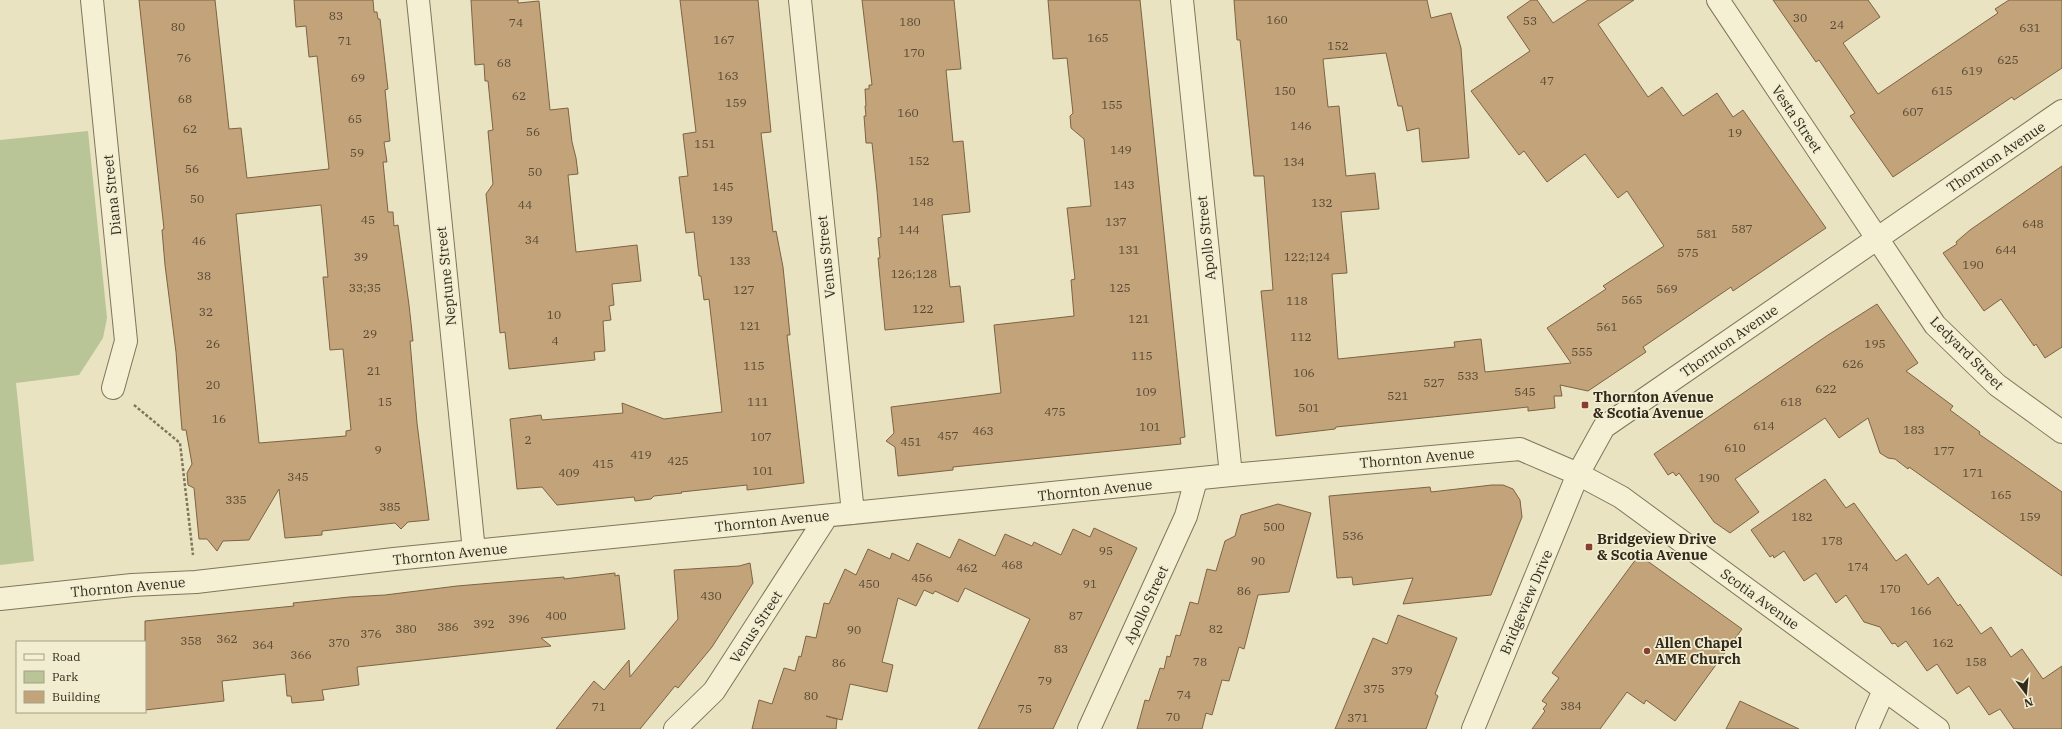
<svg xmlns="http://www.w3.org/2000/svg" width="2062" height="729" font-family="'IBM Plex Serif',serif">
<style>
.green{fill:#b9c596}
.building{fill:#c3a47a;stroke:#7d6343;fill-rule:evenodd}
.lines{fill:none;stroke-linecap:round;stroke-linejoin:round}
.minor-casing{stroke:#80755a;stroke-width:24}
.path{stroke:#80755a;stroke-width:2.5;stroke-dasharray:3 2;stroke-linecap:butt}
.minor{stroke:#f5f0d3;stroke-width:22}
.poi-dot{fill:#893e31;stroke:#f1edd0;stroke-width:1.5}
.labels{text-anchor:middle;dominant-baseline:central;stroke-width:3.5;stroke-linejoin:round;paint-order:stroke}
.number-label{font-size:12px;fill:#564834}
.street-label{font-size:14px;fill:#322a1d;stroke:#f1edd0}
.poi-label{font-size:14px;font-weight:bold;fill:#322a1d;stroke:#f1edd0;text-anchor:start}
</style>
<rect width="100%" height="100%" fill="#e9e3c1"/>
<path class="green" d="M88,131L107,318L103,338L79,375L16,383L34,561L0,565V140Z"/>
<path class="building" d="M139,0H215L229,129L241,128L247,178L329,169L317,56L309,57L306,26L296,27L294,0H373L374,12H377L378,19H380L388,89L385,90L390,141L384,142L387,162H383L388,212H393L394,226L398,225L409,305L413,341H410L417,423L429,520L408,522L401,529L395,523L322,531V535L285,538L279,489L249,540L223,541L217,551L207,539H199L194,488L188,485L187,473L192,464L186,430H182L180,406L176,352L165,265L162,230L164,229ZM321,205L328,277H323L330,350L343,349L351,430L346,431V436L259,443L236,214Z
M471,0H518V3L539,1L550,110L568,108L572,142L576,158L578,174L568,175L576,252L637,245L641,281L612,284L614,305L609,306L611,320L603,321L605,351L594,352L595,360L509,369L505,332L500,333L486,194L493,184L488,131L493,130L488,81H485L484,64L475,65Z
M680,0H758L771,132L761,133L773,232L776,231L783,267L790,335H787L804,483L747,490V485L681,492L682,493L654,496L651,499L635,501L634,497L557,505L542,487L517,489L510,419L541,415L542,420L623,413L622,403L664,419L722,412L709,299L704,300L701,276H699L694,232L686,233L679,177L688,176L683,134L696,132Z
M862,0H954L961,69L946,70L953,142L963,141L970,212L942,215L950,287L960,286L964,322L885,330L878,258H880L878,238L881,237L877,191L872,143H866L864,116H866L865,106H866L865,89H869V85H872Z
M1048,0H1140L1185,437L1180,438L1181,444L953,467V470L898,476L895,447L886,441L894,433L891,407L1001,393L994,325L1074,316L1071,280L1075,279L1067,208L1091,206L1084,139L1071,128L1070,116L1073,113L1067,58L1053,59Z
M1234,0H1427L1431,18L1451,13L1461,48L1469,158L1422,162L1419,128L1407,131L1402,106H1398L1386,53L1323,59L1328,107L1339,106L1346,176L1375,173L1379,209L1341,212L1347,273L1332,274L1338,359L1455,347L1454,342L1481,339L1485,372L1571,363L1547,328L1606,289L1603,286L1664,246L1627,191L1618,198L1585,154L1547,182L1524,151L1519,155L1471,91L1530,51L1507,17L1531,0H1537L1553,23L1588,0H1634L1598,24L1648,97L1662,87L1683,116L1717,93L1733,117L1743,110L1826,228L1733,291L1731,287L1643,347L1646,352L1588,391L1560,385L1562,396H1554L1555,408L1528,411V407L1491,411L1336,427L1335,429L1276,436L1261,291L1273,290L1264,176H1254L1240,40H1237Z
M1773,0H1868L1880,17L1843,43L1878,94L1998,13L1995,9L2009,0H2062V68L2014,100L2012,97L1893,177L1850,116L1855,113L1819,60L1816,62Z
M2062,166V347L2045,358L2036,344L2034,346L2001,299L1984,311L1943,253L1957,244L1956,242L1970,230Z
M1877,304L1918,363L1906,371L1953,406L1950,410L1980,432L1979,434L2062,492V576L1909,467L1908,469L1895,459L1888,458L1880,453L1868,418L1839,438L1825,418L1735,479L1759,512L1730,533L1714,522L1679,473L1676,476L1673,472L1668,475L1654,454L1828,335Z
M1825,479L1846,508L1854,503L1896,561L1906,554L1928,585L1938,577L1958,606L1960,604L1981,634L1991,627L2011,657L2022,649L2043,679L2062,666V729H2014L2000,709L1989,715L1969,686L1957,694L1937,664L1927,671L1906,641L1898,647L1895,643L1892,644L1880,627L1864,622L1846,595L1836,603L1816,573L1804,581L1784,551L1774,558L1773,555L1770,557L1751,530Z
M1492,485H1503L1513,489L1520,500L1522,517L1491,595L1403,604L1413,578L1353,585L1352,577L1337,578L1329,496L1430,487L1431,492Z
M1278,504L1311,513L1289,592L1258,595L1244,649L1239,647L1229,681L1222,680L1212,715L1206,713L1202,729H1137L1145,700L1149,701L1160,668L1164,669L1167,656L1170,657L1176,635L1180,636L1190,602L1198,604L1207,569L1216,571L1225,541L1235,536L1241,515Z
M1094,528L1137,548L1053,729H978L1030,619L965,588L958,602L935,591L933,594L924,590L916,606L898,598L882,662L893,665L887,692L850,684L842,720L826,716L837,719L836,729H752L759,700L772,704L784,668L795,671L799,656L801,657L806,636L816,638L824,603L829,604L845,569L856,575L868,549L890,559L892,553L909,561L917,543L950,558L959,539L995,556L1005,534L1032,546L1034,542L1061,555L1073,529L1090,537Z
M1639,555L1742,629L1675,721L1646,700L1644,704L1627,692L1600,729H1532L1545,711L1543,709L1547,704L1542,701L1559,678L1552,673Z
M750,563L753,583L712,647L678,688L675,686L640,729H556L594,681L604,690L629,660L630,677L678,619L674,570L739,566Z
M615,573V576L619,575L625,629L541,638L551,646L357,667L359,685L322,690L324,700L292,703L291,696H287L285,674L222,681L224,701L145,710V621L294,606L293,603L349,597L385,595L457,586L564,577V579Z
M1398,615L1457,638L1435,694L1438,696L1426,729H1335L1373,638L1387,644Z
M1740,701L1799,729H1726Z"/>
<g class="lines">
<g class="minor-casing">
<path id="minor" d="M92,0L126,341L113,388
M418,0L474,551
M800,0L853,513
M1182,0L1231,475
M1718,0L1935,325L1997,385L2062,432
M0,599L132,585L196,582L394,559L1231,475L1520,449L1578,474L1621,497L1938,729
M675,729L714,691L827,516
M1089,729L1186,516L1196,480
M1473,729L1578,474L1604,427L2062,111
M1867,729L1884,690"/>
</g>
<path class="path" d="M134,405L180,443L193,555"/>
<use href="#minor" class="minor"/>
</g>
<g class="poi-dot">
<rect x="1581" y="401" width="8" height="8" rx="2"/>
<rect x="1585" y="543" width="8" height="8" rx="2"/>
<circle cx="1647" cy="651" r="4"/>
</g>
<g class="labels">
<g class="number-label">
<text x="336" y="15">83</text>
<text x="1800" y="17">30</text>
<text x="1277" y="19">160</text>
<text x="1530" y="20">53</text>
<text x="910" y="21">180</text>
<text x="516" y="22">74</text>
<text x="1837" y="24">24</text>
<text x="178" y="26">80</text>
<text x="2030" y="27">631</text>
<text x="1098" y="37">165</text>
<text x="724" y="39">167</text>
<text x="345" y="40">71</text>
<text x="1338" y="45">152</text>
<text x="914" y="52">170</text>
<text x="184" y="57">76</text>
<text x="2008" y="59">625</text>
<text x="504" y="62">68</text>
<text x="1972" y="70">619</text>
<text x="728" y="75">163</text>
<text x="358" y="77">69</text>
<text x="1547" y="80">47</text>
<text x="1285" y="90">150</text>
<text x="1942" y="90">615</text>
<text x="519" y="95">62</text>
<text x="185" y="98">68</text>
<text x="736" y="102">159</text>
<text x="1112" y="104">155</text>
<text x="1913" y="111">607</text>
<text x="908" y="112">160</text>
<text x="355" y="118">65</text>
<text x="1301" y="125">146</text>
<text x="190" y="128">62</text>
<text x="533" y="131">56</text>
<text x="1735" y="132">19</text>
<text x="705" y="143">151</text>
<text x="1121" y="149">149</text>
<text x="357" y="152">59</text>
<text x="919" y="160">152</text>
<text x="1294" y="161">134</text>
<text x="192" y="168">56</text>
<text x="535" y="171">50</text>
<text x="1124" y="184">143</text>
<text x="723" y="186">145</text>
<text x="197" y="198">50</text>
<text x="923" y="201">148</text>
<text x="1322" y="202">132</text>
<text x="525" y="204">44</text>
<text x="368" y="219">45</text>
<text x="722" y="219">139</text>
<text x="1116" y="221">137</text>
<text x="2033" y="223">648</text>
<text x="1742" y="228">587</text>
<text x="909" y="229">144</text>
<text x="1707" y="233">581</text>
<text x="532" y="239">34</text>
<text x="199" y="240">46</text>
<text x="1129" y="249">131</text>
<text x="2006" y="249">644</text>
<text x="1688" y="252">575</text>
<text x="361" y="256">39</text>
<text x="1307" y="256">122;124</text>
<text x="740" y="260">133</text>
<text x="1973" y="264">190</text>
<text x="914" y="273">126;128</text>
<text x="204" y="275">38</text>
<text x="365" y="287">33;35</text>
<text x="1120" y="287">125</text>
<text x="1667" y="288">569</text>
<text x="744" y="289">127</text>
<text x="1632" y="299">565</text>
<text x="1297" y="300">118</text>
<text x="923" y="308">122</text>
<text x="206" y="311">32</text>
<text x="554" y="314">10</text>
<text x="1139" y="318">121</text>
<text x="750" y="325">121</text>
<text x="1607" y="326">561</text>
<text x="370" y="333">29</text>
<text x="1301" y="336">112</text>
<text x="555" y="340">4</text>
<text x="213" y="343">26</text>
<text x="1875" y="343">195</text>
<text x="1582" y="351">555</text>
<text x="1142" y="355">115</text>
<text x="1853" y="363">626</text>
<text x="754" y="365">115</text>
<text x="374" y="370">21</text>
<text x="1304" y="372">106</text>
<text x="1468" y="375">533</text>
<text x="1434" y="382">527</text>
<text x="213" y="384">20</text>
<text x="1826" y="388">622</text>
<text x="1146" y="391">109</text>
<text x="1525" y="391">545</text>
<text x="1398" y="395">521</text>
<text x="385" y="401">15</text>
<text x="758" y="401">111</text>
<text x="1791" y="401">618</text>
<text x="1309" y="407">501</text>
<text x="1055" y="411">475</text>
<text x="219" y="418">16</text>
<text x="1764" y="425">614</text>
<text x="1150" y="426">101</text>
<text x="1914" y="429">183</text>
<text x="983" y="430">463</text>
<text x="948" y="435">457</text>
<text x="761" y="436">107</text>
<text x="528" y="439">2</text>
<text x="911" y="441">451</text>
<text x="1735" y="447">610</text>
<text x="378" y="449">9</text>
<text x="1944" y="450">177</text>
<text x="641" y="454">419</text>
<text x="678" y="460">425</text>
<text x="603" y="463">415</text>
<text x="763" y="470">101</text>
<text x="569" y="472">409</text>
<text x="1973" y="472">171</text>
<text x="298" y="476">345</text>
<text x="1709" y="477">190</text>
<text x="2001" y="494">165</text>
<text x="236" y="499">335</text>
<text x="390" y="506">385</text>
<text x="1802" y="516">182</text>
<text x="2030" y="516">159</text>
<text x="1274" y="526">500</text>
<text x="1353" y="535">536</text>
<text x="1832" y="540">178</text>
<text x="1106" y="550">95</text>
<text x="1258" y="560">90</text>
<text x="1012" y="564">468</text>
<text x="1858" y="566">174</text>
<text x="967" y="567">462</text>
<text x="922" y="577">456</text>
<text x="869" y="583">450</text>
<text x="1090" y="583">91</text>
<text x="1890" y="588">170</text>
<text x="1244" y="590">86</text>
<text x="711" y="595">430</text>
<text x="1921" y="610">166</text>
<text x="556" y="615">400</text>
<text x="1076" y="615">87</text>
<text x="519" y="618">396</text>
<text x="484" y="623">392</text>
<text x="448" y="626">386</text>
<text x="406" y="628">380</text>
<text x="1216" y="628">82</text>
<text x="854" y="629">90</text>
<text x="371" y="633">376</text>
<text x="227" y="638">362</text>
<text x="191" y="640">358</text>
<text x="339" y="642">370</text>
<text x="1943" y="642">162</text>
<text x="263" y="644">364</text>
<text x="1061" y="648">83</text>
<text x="301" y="654">366</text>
<text x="1200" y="661">78</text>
<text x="1976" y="661">158</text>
<text x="839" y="662">86</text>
<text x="1402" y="670">379</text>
<text x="1045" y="680">79</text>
<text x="1374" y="688">375</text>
<text x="1184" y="694">74</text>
<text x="811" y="695">80</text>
<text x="1571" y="705">384</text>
<text x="599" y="706">71</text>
<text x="1025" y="708">75</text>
<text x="1173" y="716">70</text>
<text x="1358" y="717">371</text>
</g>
<g class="street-label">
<text transform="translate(1797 119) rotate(56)">Vesta Street</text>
<text transform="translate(1996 157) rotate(-34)">Thornton Avenue</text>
<text transform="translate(112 195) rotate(-96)">Diana Street</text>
<text transform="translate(1206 238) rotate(-96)">Apollo Street</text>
<text transform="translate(826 257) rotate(-96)">Venus Street</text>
<text transform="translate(446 276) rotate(-96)">Neptune Street</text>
<text transform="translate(1729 341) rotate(-35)">Thornton Avenue</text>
<text transform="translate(1967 353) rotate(45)">Ledyard Street</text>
<text transform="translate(1417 458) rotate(-5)">Thornton Avenue</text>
<text transform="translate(1095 490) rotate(-6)">Thornton Avenue</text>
<text transform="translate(772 521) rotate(-6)">Thornton Avenue</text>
<text transform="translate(450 554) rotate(-6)">Thornton Avenue</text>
<text transform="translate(128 587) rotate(-5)">Thornton Avenue</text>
<text transform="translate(1760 599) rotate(36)">Scotia Avenue</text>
<text transform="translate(1526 602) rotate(-67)">Bridgeview Drive</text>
<text transform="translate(1146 605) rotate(-65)">Apollo Street</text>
<text transform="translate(756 627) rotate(-57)">Venus Street</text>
</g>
<g class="poi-label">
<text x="1593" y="397">Thornton Avenue<tspan x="1593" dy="16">&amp; Scotia Avenue</tspan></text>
<text x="1597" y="539">Bridgeview Drive<tspan x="1597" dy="16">&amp; Scotia Avenue</tspan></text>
<text x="1655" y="643">Allen Chapel<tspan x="1655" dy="16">AME Church</tspan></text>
</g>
</g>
<rect x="16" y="641" width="130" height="72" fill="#f1edd0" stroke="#a59f88"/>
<rect x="24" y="654" width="20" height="6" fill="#f5f0d3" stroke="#a59f88"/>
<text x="52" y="661" font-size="12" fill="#322a1d">Road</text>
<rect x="24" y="671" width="20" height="12" fill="#b9c596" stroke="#a59f88"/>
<text x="52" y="681" font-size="12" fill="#322a1d">Park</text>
<rect x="24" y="691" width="20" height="12" fill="#c3a47a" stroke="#a59f88"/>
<text x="52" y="701" font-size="12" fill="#322a1d">Building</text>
<g transform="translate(2026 693) rotate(164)" stroke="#f1edd0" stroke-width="3" paint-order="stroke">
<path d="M0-3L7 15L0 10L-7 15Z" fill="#322a1d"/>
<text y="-6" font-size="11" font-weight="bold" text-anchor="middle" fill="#322a1d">N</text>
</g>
</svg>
